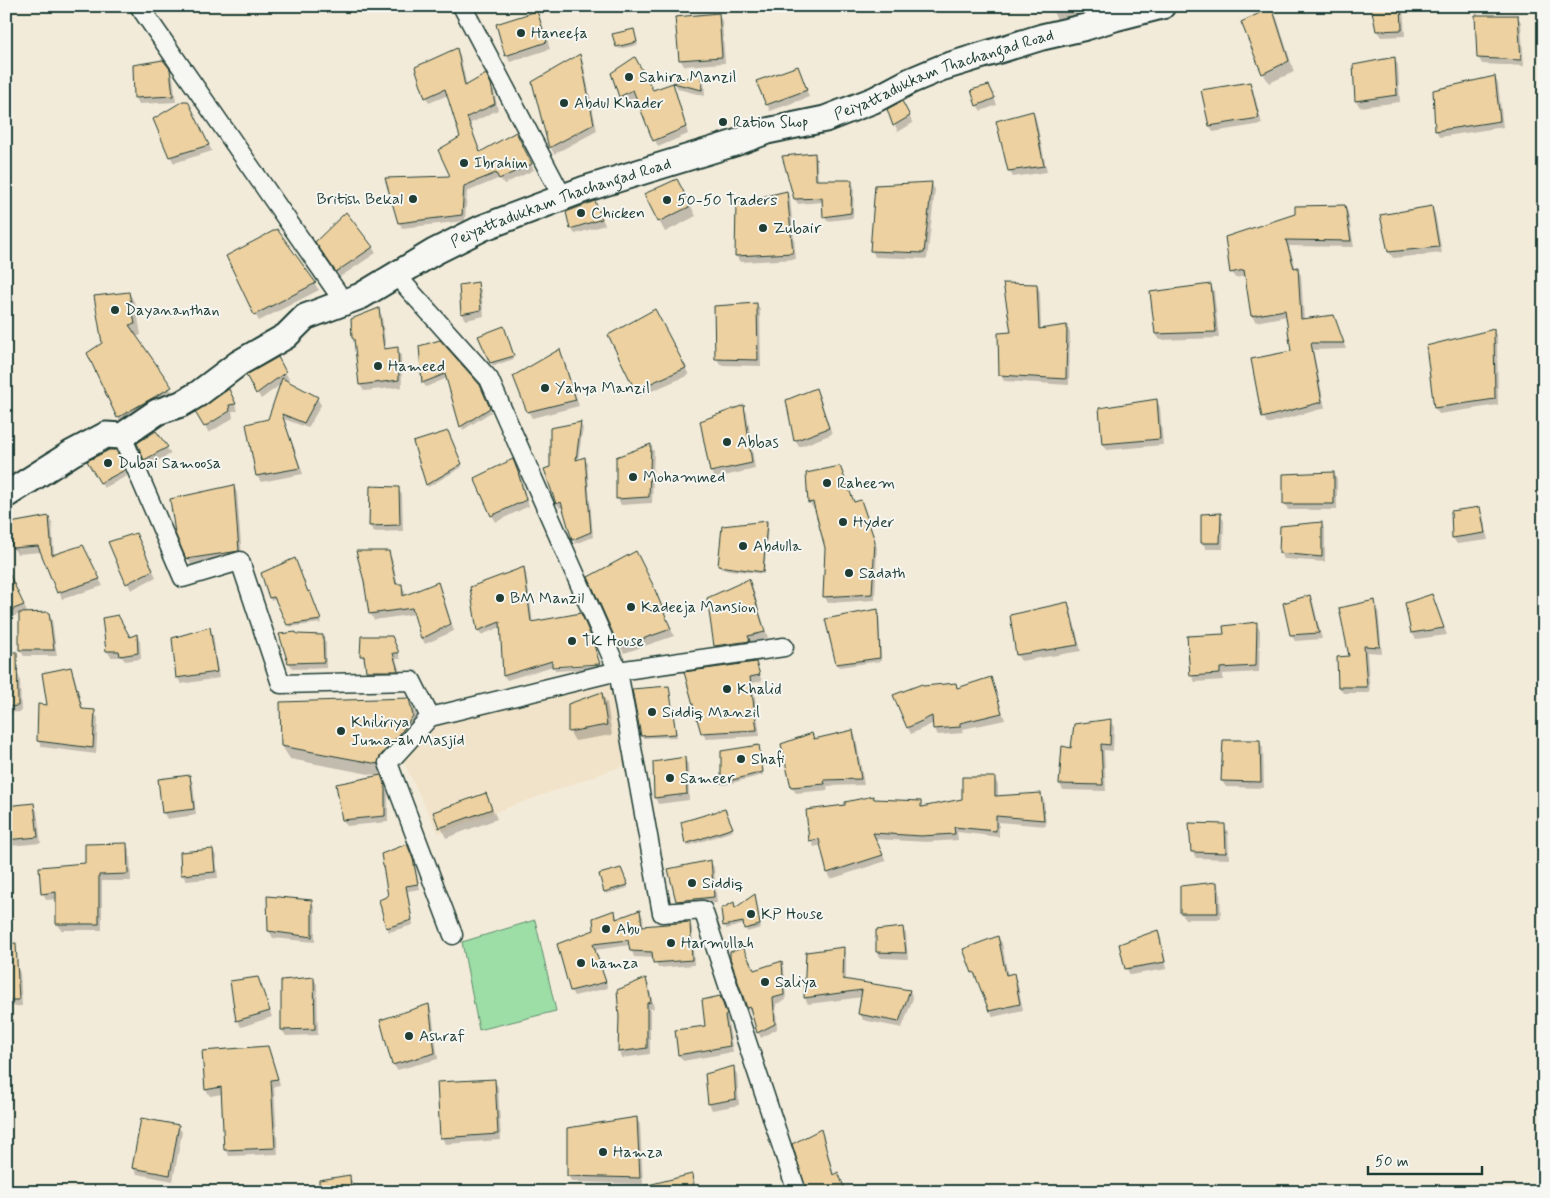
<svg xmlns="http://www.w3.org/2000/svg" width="1550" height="1198" font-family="Mynerve,sans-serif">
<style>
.built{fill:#f1e3c9}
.green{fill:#9ddda6;stroke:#5e8d6d}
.shadow{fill:#0003}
.building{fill:#edd1a1;stroke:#1f3d34}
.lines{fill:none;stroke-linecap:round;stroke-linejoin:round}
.minor-casing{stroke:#1f3d34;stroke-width:21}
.secondary-casing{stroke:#1f3d34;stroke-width:29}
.minor{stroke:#f6f6f2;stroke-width:18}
.secondary{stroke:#f6f6f2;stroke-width:25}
.poi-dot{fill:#1f3d34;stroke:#f6f6f2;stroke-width:2}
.labels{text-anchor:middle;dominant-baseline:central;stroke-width:4;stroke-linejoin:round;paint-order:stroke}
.poi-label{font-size:16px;fill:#1f3d34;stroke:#f6f6f2;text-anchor:start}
.street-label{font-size:16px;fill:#1f3d34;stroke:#f6f6f2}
</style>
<rect width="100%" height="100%" fill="#f3ebda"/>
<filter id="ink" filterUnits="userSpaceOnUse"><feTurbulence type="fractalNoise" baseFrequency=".02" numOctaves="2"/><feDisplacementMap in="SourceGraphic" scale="10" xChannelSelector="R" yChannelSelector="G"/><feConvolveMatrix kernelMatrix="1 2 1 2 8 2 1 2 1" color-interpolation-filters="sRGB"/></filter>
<g filter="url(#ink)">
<path class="built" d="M610,677L631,763L438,833L402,759L431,722Z"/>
<path class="green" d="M535,920L556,1011L479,1030L462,942Z"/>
<path class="shadow" d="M1050,6H1118L1057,20Z
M1372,6H1403L1405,36L1381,37L1377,31Z
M1271,9L1277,18L1294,72L1269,83L1263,73Z
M537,12L540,18L550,49L510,62L506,55Z
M718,14L722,21L725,63L684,66L680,59Z
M1517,16L1521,22L1524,66L1482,64L1479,58Z
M634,30L638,45L619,49L614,35Z
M457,49L460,55L467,87L485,76L494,91L498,110L469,124L481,153L519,140L534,170L504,184L500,178L467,192L465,221L402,228L399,222L452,177L461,137L448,95L429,103L426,97Z
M579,56L583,62L597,131L554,154L551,148L534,82Z
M1394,58L1398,65L1400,102L1360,107L1356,101Z
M169,70L173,77L176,102L139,104L136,98Z
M613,73L652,92L672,84L676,91L688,134L658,147L637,96L624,103Z
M801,73L809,97L770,111L758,81Z
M700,74L704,80L705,96L678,89L675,83Z
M1494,77L1498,83L1503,127L1440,137L1436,131Z
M1250,83L1253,89L1262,124L1213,132L1210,126L1202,91Z
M992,93L997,105L981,111L977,105Z
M191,109L212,151L174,163L170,156Z
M905,109L913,123L898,132L889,110Z
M1033,112L1036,119L1047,172L1013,177L1009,170Z
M814,155L817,159L818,182H851L854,186L853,218L827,221L824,216L823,202L798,204L795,199Z
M932,184L935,190L927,259L875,257L872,250Z
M683,191L696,216L665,232L645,195Z
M786,192L790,198L796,259L740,262L736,256Z
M595,202L605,225L575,234L571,228Z
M1345,206L1348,212L1354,247L1289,246L1296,269H1297L1301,275L1304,320L1334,317L1346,349L1313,350L1325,408L1267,424L1264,417L1292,352L1287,316L1256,322L1252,316L1246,276L1235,278L1232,272L1227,238Z
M1432,208L1435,214L1442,253L1393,258L1389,252L1382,216Z
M276,231L319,290L259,321L255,314Z
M372,247L376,253L340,277L320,248Z
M477,284L481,290L484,316L466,320L462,313Z
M1037,285L1040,292L1041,330L1067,327L1070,333L1069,385L1004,381L1000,374L1012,333Z
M1210,285L1214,291L1219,338L1160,340L1156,334Z
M129,293L136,305L141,335L135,337L177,399L125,429L118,417L103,343Z
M757,304L760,310L761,366L720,365L717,358Z
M379,310L382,316L386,350L397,349L401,355L402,387L364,391L360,385L356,342L353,338Z
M658,316L689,375L640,396L610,335Z
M505,330L514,359L493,366L480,337Z
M1494,331L1497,337L1498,405L1439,414L1435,408Z
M421,347L482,391L491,412L463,430L447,378L426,387L423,383Z
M560,351L563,357L579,406L532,418L528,411Z
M278,359L289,379L285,381L317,398L321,405L308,428L284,419L303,474L261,482L257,476L248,425L269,420L281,384L261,399L248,376Z
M815,389L819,395L832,434L799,447L795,440Z
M232,397L238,411H232L233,418L209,433L197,413Z
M1157,401L1160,407L1163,445L1107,450L1103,444L1101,410Z
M743,407L747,413L755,469L715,478L711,472L702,421Z
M580,424L583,428L578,460L584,458L587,463L593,537L575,544L564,507L560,508L557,504L545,470L552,468Z
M156,433L171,454L148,465L145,459Z
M449,435L462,467L428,487L427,484Z
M650,445L654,451L652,503L621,505L618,499L617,458Z
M120,458L127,476L104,488L88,462Z
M516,467L521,479L529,506L496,522L492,515Z
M840,467L854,503L861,502L864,507L877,548L875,600L828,603L825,597L826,548L815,508H813L810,503L807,474Z
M1334,473L1337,479V510H1288L1285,504Z
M234,486L237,493L242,557L191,565L188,558Z
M398,489L402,495L403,531L374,532L370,526Z
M1479,509L1483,515L1488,540L1457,544L1453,538L1452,513Z
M1220,514L1224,521L1223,549H1206L1202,542Z
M48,517L52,523L54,555L86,553L103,586L62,599L42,552L17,554L13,548Z
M766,522L768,525L764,574L721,569L719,566Z
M1321,523L1325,530V562L1284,559L1280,552Z
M139,540L156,577L131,590L109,543Z
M388,552L392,559L398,586L401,585L405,591V597L437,584L441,590L454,631L425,644L422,638L415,614L374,620L370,613Z
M639,558L656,592L674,636L624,653L620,646Z
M296,562L321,623L290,627L276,599L271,601L270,598L263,573Z
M6,568L27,612L21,614L48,613L52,620L57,656H24L20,650V614L6,619Z
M523,568L526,573L533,623L583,619L594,645L599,663L554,665V668L553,666L507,680L504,676L501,627L481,635L478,631L471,588Z
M749,581L752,587L768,638L751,642L752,647L719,652L715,646L708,599Z
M1432,595L1447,635L1416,639L1412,633Z
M1310,596L1313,602L1322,639L1295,641L1291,635Z
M1375,601L1378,608L1382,653L1367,652L1370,693H1343L1339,687Z
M1068,604L1071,610L1081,651L1021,661L1017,655L1012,616Z
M877,610L879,613L881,661L839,667L837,664Z
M1256,624L1260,630L1259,672L1223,674V680L1195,682L1192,676L1225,635Z
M210,628L213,635L219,678L181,684L177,677Z
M137,635L140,641L141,659L125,661L122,657H111L107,651Z
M297,636H322L326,643V668L293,669L289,663Z
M391,637L401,659H396L401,677H371L362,656Z
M755,663L762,681L753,683L760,736L706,739L702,732Z
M600,665L601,668L556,671L554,668Z
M70,668L74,675L83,710L94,712L98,718L96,754L42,747L38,741L48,706Z
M17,672L20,679L21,712L6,713V673Z
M990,678L994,685L1005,720L963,729V733L938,735L934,728V723L911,734L908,728L923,687L955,684L958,689Z
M668,687L677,737L643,738L642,736Z
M601,693L607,703L612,735L575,741L569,731Z
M408,700L416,713L420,730L385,777L290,759L282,746Z
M1110,721L1114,727L1113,751L1104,750L1106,791L1063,790L1060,784L1063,748L1072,750Z
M852,731L856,738L864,785L827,786L828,790L796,793L792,787L812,735L814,740Z
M1259,741L1263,748L1264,788L1226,787L1222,781Z
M759,746L763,775L724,785L722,783Z
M684,758L688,764L689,800L658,804L655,797Z
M380,776L388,794V822L347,826L343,820Z
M189,777L193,783L196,815L167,819L163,812Z
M994,778L998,785V797L1040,794L1044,801L1046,826L999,822V837L957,832L958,840L926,842L875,839L886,861L831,879L828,873L822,845L814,847L811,840L846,806L874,800L920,802L923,807L963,800Z
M486,794L497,819L446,838L434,813Z
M34,804L37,811L41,843L9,846L6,842V807Z
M726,813L733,831L688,846L686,843Z
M1224,825L1228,832L1229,859L1196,858L1192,851Z
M126,844L130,851L131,881H102V930H61L58,924V899L46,900L43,893L87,864Z
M213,850L216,856L218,878L186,881L182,874Z
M409,850L415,865L420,889L408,891L413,925L389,932L387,927L389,897Z
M710,861L714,867L717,903L681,907L677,901Z
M622,872L628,888L606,894L605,892Z
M1217,883L1220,889L1221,919H1185L1181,912Z
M756,898L761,928L747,932L745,924L726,929L722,910L734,904L736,909Z
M311,902L315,908V942L273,938L269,931Z
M6,906L11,935H6Z
M614,911L618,920L640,911L643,917L644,928L689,923L692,928L694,965L658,968L654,958L634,957L630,945L595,950L608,988L574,996L571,991L558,944L596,931Z
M902,928L906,934L908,959L881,958L877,952Z
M1158,932L1161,938L1167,969L1130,975L1127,969L1120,945Z
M998,937L1002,943L1008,976L1013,974L1017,981L1023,1010L993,1017L978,978L976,979L973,973Z
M843,948L846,955V980L910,991L913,998L902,1028L863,1020L860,1013L863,997L808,1004L805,998L807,953Z
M781,962L784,968L786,1000L776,1004L777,1029L761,1038L758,1032L753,1012L751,1013L748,1007L754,972Z
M6,967H17L20,973L22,1006L6,1007Z
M258,978L272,1017L241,1027L237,1020Z
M313,978L317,984L318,1035L286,1036L282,1030L283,982Z
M646,980L649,986L654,1008L650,1009V1054L622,1058L619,1052Z
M720,997L729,1022H728L733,1052L683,1061L679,1055L677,1031L707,1027Z
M429,1006L432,1012L438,1059L397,1070L393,1064Z
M267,1048L271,1054L280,1085L274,1086L278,1154L229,1156L225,1150L222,1094L210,1096L206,1090Z
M733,1068L737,1074L739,1105L712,1110L709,1103Z
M494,1080L498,1087L501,1140L445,1144L442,1137Z
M636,1118L640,1124L643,1184L572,1182L568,1176Z
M178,1126L182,1132L173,1181L137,1174L133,1168Z
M820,1131L824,1137L834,1176L838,1174L846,1192L808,1188Z
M692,1176L695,1182L696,1192H647Z
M349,1177L353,1183L354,1192H320Z
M295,1189L297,1192H280Z"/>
<path class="building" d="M1371,6H1401L1402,30L1376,31Z
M1272,7L1289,61L1262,74L1241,22Z
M537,11L547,42L505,56L496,24Z
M719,13L722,57L679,60L675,17Z
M1475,15H1518L1521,60L1477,58Z
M634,29L637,42L616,47L612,34Z
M457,48L465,86L486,74L491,84L495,104L467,117L480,152L516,132L532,164L499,179L496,173L464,186L462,215L398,223L385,178L450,176L438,150L460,137L445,89L425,98L415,67Z
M580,54L594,124L549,148L532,82Z
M635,57L653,90L673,83L686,127L653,141L633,90L619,97L611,73Z
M1395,57L1397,95L1355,101L1353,65Z
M163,60L170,69L173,96L134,98L133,65Z
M798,66L807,90L766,105L756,81Z
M701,72L702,90L673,83Z
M1495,76L1500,121L1435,131L1433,90Z
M1250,82L1259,118L1209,126L1201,90Z
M989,85L995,98L976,106L971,90Z
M183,101H188L209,145L169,157L153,119Z
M902,101L910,116L893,126L887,109Z
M1033,111L1044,166L1008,171L996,121Z
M815,153L816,180H852L851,213L823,217L822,198L794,199L782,156Z
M677,179L691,206L658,222L644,194Z
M932,182L924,253L870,251L875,185Z
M787,191L793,253L735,256L736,203Z
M595,201L602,219L570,229L566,212Z
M1345,205L1351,241L1286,240L1294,268L1298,267L1301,319L1334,315L1344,343H1311L1322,402L1262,418L1251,359L1291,351L1285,310L1251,316L1244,270L1230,273L1225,237L1295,214V206Z
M1432,206L1439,247L1388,252L1380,215Z
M346,212L373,247L336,272L315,242Z
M277,229L316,283L254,315L226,256Z
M478,282L481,310L461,314L459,285Z
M1003,283L1037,284L1039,329L1067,325L1066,379L999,375L998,333L1011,332Z
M1211,284L1216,332L1155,334L1150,292Z
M129,292L135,324L129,325L172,387L117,418L87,353L102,343L94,296Z
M757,303L758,360L715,359L714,306Z
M379,308L384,349L398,347L399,380L359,385L354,339L352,338L351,319Z
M655,309L686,368L635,390L608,335Z
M504,326L514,356L490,363L478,336Z
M1494,329L1495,399L1434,408L1426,346Z
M440,340L480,385L490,408L460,427L445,374L422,383L419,346Z
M560,349L576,400L527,412L513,376Z
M278,357L286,372L256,394L246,375Z
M282,378L318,397L304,423L282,414L300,468L256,476L246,424L268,419Z
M816,388L829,428L794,441L786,400Z
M229,389L236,404L229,405L230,411L204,427L195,412Z
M1157,399L1160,439L1102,444L1099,408Z
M744,405L752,463L710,472L700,421Z
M581,422L576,460L585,457L591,532L572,540L561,502L556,504L544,469L550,467V428Z
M156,431L168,447L144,460L137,443Z
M448,431L462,464L426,485L413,442Z
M651,444L649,497L616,499V457Z
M109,450H116L125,470L100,483L87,461Z
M513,459L518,472L526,500L491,516L474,478Z
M840,466L854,502L861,500L875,541L872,594L823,597L825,548L813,502L808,503L806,473Z
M1334,472V504H1283V474Z
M234,485L239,551L186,559L175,533L170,499Z
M370,486L399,487L400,525L369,526Z
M1480,507L1485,533L1452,538L1451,511Z
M1221,513L1220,543H1201V514Z
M49,516L52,555L83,545L100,579L57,593L38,546L12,548L10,523Z
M767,521L763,572L718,566L722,526Z
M1322,522V557L1279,553L1280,526Z
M136,533L153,570L126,584L108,542Z
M356,551H389L396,584H402L403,596L438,582L451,624L421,639L412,608L369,614L364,581Z
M636,551L653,585L671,629L619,647L588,577Z
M295,558L308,592L310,591L321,620L287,625L274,597L269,598L261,573Z
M6,567L24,605L6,612Z
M524,567L531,622L581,613L592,639L600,664L552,667V661L503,676L500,622L477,631L470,587Z
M749,579L765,632L748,636L750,641L714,646L707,598Z
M1432,594L1444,628L1411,633L1405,603Z
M1310,595L1319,633L1290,635L1283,603Z
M1375,600L1380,647L1364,646L1367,687H1338L1337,657L1349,656L1339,608Z
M1068,602L1078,645L1016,655L1010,615Z
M878,609L880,658L836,664L825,619Z
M49,612L54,650H19V613Z
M118,615L130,637L137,634L138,653L120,656L119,651H106L102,618Z
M1257,622L1256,666L1220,668V674L1190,676L1187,636L1224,634L1223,626Z
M210,627L217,672L176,678L172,638Z
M296,632L297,634L323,635L324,662L288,663L279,634Z
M361,636H392L399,653H393L398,671H366L364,656H360Z
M6,652H17L18,706L6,707Z
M756,662L760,675L750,677L757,730L701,733L684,672Z
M71,667L82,709L95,710L93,748L37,741L38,704L47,705L42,673Z
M991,677L1002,713L960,723V727L933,729L932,716L907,728L893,695L922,684L923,686L956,683L957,688Z
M669,686L676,734L641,736L632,689Z
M602,692L607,725L568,732V704Z
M409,698L413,716L399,735L380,756L378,764L281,746L280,702Z
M1111,719L1110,745L1101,744L1103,785L1059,784L1062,746L1071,748L1074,724Z
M853,730L861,779L824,780L825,784L791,787L781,744L812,733L814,739Z
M1223,740H1260L1261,782L1221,781Z
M759,745L763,772L721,783V751Z
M685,757L687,794L654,798L653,762Z
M190,775L194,809L162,813L158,779Z
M381,775L385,786V816L342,820L336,784Z
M962,777H995V796L1041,793L1044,820L996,816V831L954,827L955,834L921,836L873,833L883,855L827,873L819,839L809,841L806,810L845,805V802L873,796L874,799L921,801V807L962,799Z
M486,793L492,809L439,828L433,812Z
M34,803L38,837L6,840V806Z
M725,809L733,828L685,844L681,822Z
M1189,823L1225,824L1226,853L1191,852Z
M127,843L128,874L99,875V924H56V892L41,894L39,867L85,863V844Z
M407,844L413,859L418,884L406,886L412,920L386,928L379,900L388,896L381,854Z
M213,849L215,872L181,875L180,852Z
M711,860L714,897L676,901L668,869Z
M621,868L628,885L604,892L599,874Z
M1217,882L1218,913H1180V886Z
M755,894L760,925L744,929L743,922L723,926L721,909L734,902L735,908Z
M267,896L312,900V937L268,931Z
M615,910L616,919L640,910L642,926L690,922L692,960L653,963L652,952L630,951L628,940L593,944L606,982L570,991L557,944L594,930L593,918Z
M903,927L906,953L876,952V930Z
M1158,930L1165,962L1125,969L1119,944Z
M998,936L1006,975L1014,973L1020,1004L989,1011L974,972L972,973L963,949Z
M16,943L19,1000H6V944Z
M844,947L843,979L910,990L899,1022L858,1014L862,990L804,998L806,952Z
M743,948L754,970L782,961L784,995L773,998L775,1024L757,1033L750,1007L747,1008L730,958V952Z
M258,977L270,1011L236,1021L230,981Z
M314,977L315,1029L281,1030V980Z
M646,978L651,1002L647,1003V1048L618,1052L619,1017L617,990Z
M720,996L727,1015L725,1016L730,1046L678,1055L675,1030L705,1026L702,1000Z
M429,1004L435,1053L392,1065L380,1020Z
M268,1046L278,1079L271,1080L275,1148L224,1150L221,1087L205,1090L202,1051Z
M734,1066L736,1099L708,1104L705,1074Z
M495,1079L498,1134L440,1138L437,1082Z
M637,1117L640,1178L567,1176V1128Z
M141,1118L179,1125L170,1175L132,1168Z
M821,1129L833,1175L838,1172L846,1192H807L792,1144Z
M692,1174L694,1192H641L640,1187Z
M350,1175L351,1192H319V1180Z"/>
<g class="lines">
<g class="minor-casing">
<path id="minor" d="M139,6L344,302
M462,6L563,198
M396,275L489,379L618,671L784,647
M122,436L183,578L240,561L281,684L412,681L430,717
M453,935L388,763L430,717L618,671L662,913L703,910L797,1192"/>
</g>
<g class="secondary-casing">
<g id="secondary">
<path id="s1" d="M6,495L72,453L106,435L122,436L157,412L181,404L198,394L239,363L286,336L305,317L361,296L434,252L482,228L585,189L735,143L767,131L825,119L874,100L910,81L941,68L1042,37L1086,27L1115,18L1162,6"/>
</g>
</g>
<use href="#minor" class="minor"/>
<use href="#secondary" class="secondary"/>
</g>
</g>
<g class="poi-dot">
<circle cx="521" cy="33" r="5"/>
<circle cx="629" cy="77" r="5"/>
<circle cx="564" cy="103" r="5"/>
<circle cx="723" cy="122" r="5"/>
<circle cx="464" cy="163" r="5"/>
<circle cx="413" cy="199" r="5"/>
<circle cx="667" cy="200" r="5"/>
<circle cx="581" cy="213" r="5"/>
<circle cx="763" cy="228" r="5"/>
<circle cx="115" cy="310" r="5"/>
<circle cx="378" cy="366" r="5"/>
<circle cx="545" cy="388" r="5"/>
<circle cx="727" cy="442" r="5"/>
<circle cx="108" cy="463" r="5"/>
<circle cx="633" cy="477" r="5"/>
<circle cx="827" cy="483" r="5"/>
<circle cx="843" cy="522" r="5"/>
<circle cx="743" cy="546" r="5"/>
<circle cx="849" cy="573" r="5"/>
<circle cx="500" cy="598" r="5"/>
<circle cx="631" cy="607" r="5"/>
<circle cx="572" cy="641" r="5"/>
<circle cx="727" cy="689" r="5"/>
<circle cx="652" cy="712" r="5"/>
<circle cx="341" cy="731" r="5"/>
<circle cx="741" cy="759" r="5"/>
<circle cx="670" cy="778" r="5"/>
<circle cx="692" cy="883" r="5"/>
<circle cx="751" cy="914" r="5"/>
<circle cx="606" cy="929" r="5"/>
<circle cx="671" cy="943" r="5"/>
<circle cx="581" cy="963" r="5"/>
<circle cx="765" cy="982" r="5"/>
<circle cx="409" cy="1036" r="5"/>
<circle cx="603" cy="1152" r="5"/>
</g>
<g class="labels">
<g class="poi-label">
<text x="531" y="33">Haneefa</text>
<text x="639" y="77">Sahira Manzil</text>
<text x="574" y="103">Abdul Khader</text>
<text x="733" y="122">Ration Shop</text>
<text x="474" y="163">Ibrahim</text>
<text x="403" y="199" text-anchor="end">British Bekal</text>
<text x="677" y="200">50-50 Traders</text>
<text x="591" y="213">Chicken</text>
<text x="773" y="228">Zubair</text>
<text x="125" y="310">Dayananthan</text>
<text x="388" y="366">Hameed</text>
<text x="555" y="388">Yahya Manzil</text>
<text x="737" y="442">Abbas</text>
<text x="118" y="463">Dubai Samoosa</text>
<text x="643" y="477">Mohammed</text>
<text x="837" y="483">Raheem</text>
<text x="853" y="522">Hyder</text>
<text x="753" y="546">Abdulla</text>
<text x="859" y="573">Sadath</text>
<text x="510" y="598">BM Manzil</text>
<text x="641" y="607">Kadeeja Mansion</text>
<text x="582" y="641">TK House</text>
<text x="737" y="689">Khalid</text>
<text x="662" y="712">Siddiq Manzil</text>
<text x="351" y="722">Khiliriya<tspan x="351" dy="18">Juma-ah Masjid</tspan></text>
<text x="751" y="759">Shafi</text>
<text x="680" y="778">Sameer</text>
<text x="702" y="883">Siddiq</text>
<text x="761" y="914">KP House</text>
<text x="616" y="929">Abu</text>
<text x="681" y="943">Harmullah</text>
<text x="591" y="963">hamza</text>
<text x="775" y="982">Saliya</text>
<text x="419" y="1036">Ashraf</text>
<text x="613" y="1152">Hamza</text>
</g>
<g class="street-label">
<text stroke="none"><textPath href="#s1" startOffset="1039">Peiyattadukkam Thachangad Road</textPath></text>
<text stroke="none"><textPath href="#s1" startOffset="634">Peiyattadukkam Thachangad Road</textPath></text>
</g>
</g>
<rect width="1550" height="1198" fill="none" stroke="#f6f6f2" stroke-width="25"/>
<rect x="12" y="12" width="1525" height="1173" fill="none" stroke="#1f3d34" stroke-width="2" filter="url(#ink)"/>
<path d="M1368 1166v8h114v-8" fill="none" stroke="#1f3d34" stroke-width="2.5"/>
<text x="1375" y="1166" font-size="15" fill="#1f3d34" stroke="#f6f6f2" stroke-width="4" paint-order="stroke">50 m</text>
</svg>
